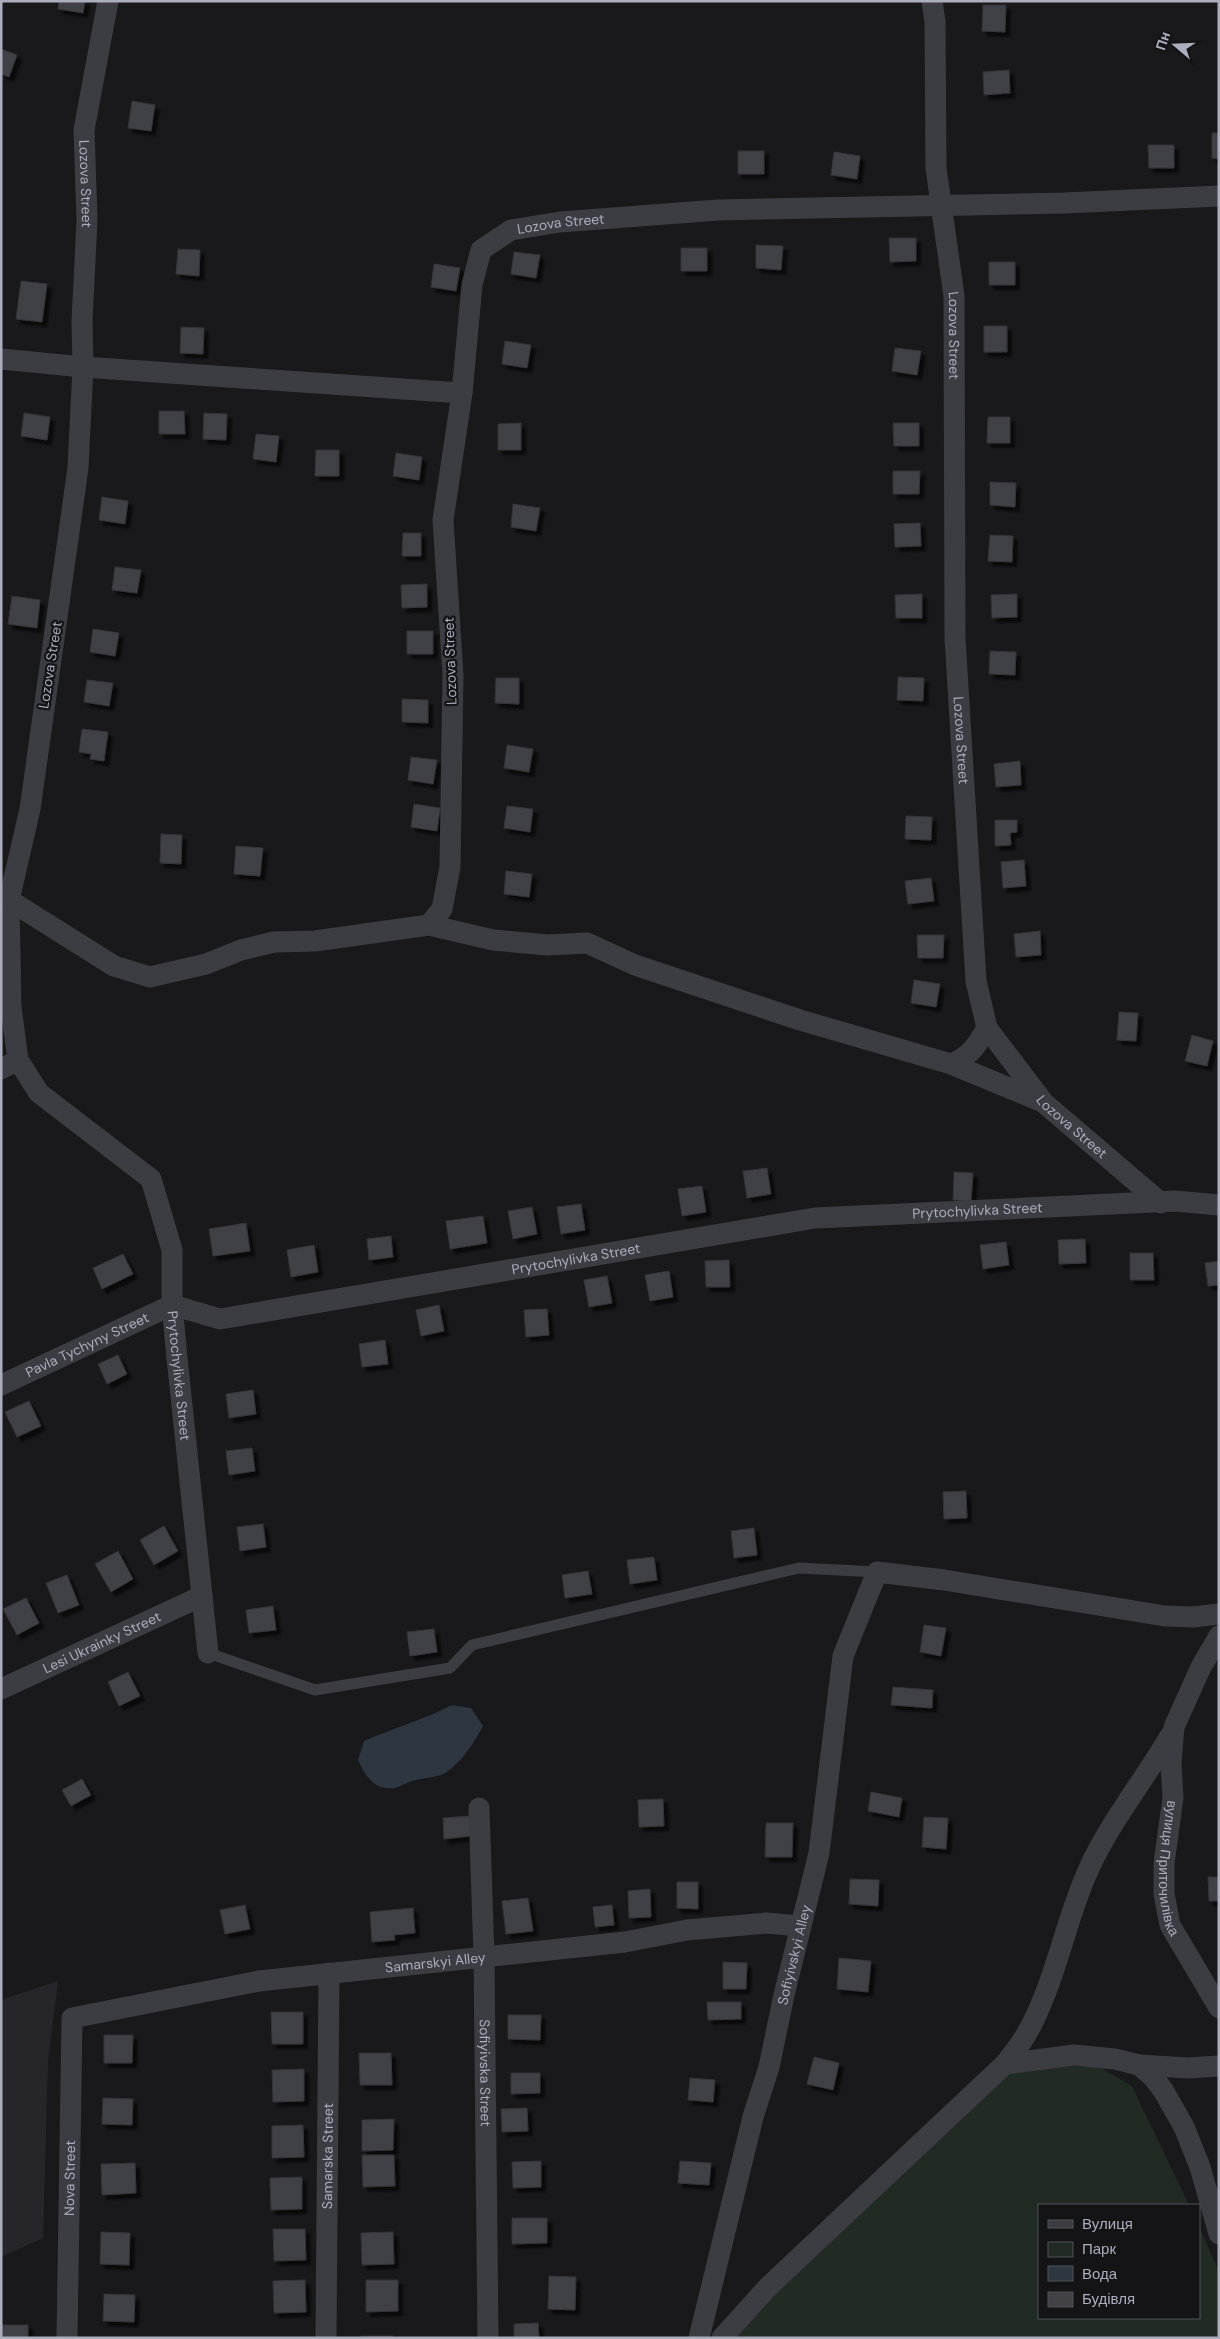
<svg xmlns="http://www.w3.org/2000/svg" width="1220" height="2339" font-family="'DM Sans',sans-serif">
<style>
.built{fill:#262529}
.green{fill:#212a23}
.water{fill:#2e3641}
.building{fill:#414146;stroke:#343338;filter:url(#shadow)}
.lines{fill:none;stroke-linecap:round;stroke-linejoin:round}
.lane{stroke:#3c3c43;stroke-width:11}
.street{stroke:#3c3c43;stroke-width:21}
.labels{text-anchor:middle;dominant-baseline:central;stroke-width:4.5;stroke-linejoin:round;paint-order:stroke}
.street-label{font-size:14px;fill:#abaebc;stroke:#141417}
</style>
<defs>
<filter id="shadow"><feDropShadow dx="4.5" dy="4.5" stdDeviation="1" flood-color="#0009"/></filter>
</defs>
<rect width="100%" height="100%" fill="#19191c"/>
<path class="built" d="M58,1981L48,2062L43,2238L1,2257V2000Z"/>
<path class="green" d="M1023,2065L1099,2067L1132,2086L1189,2205H1039V2318H1199V2227L1219,2271V2338H718L993,2078Z"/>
<path class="water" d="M452,1705L471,1708L483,1726C474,1743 460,1765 443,1774C434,1778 422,1778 412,1781C406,1783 400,1787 394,1788C374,1791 365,1775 358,1760L364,1741C394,1728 423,1720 452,1705Z"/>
<path class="building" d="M59,1H85L83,13L58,9Z
M983,5H1006L1005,32L982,31Z
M1,49L17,55L9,77L1,74Z
M1009,70L1010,93L984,95L983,72Z
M132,101L155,105L151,131L128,128Z
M1212,133H1219V159L1212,158Z
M1148,145H1174V168H1149Z
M738,151H764V174H738Z
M834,152L860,156L857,179L831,175Z
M889,238H916V261L890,262Z
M756,245L783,246L781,270L756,268Z
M681,248H707V271H681Z
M178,249L200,250L199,276L176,274Z
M514,252L540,255L536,278L511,274Z
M989,262H1015V285H989Z
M434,264L460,268L456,291L431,287Z
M21,281L47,284L42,322L16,319Z
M984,326H1007V352H984Z
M181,327L204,328L203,354L180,353Z
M505,341L531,345L527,368L502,364Z
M895,348L921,351L917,375L892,371Z
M159,411H184L185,434H159Z
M24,413L50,417L47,440L21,436Z
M204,413L227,414L226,440L203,439Z
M988,417H1010V443H987Z
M521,423V450H498V424Z
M893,423H919V446H894Z
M256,434L279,436L276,462L253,459Z
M316,450H339V476H315Z
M396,453L422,457L419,480L393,476Z
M893,471H920L919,494H893Z
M990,482L1016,483L1015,507L990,505Z
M102,497L128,501L125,524L99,520Z
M513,504L540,508L536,531L511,527Z
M920,523L921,546L895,547L894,524Z
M403,533H421V556H402Z
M990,535L1013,536L1012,562L988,561Z
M115,567L141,570L137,593L112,590Z
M427,584V607L402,608L401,585Z
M922,594V618H896L895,595Z
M1017,594V617L992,618L991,595Z
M12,596L40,600L37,628L8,624Z
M93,629L119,633L115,656L90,652Z
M407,631H433V654H407Z
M990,651L1016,652L1015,675L989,674Z
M898,677L924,678L923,701L897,700Z
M496,678H519V704L495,703Z
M87,680L113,683L109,706L84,702Z
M402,699L428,700V723L402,722Z
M82,729L108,732L104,761L90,759L91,754L79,752Z
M507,745L533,749L529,772L504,768Z
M411,757L437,760L433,784L408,780Z
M1020,761L1021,785L996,787L994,764Z
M414,804L440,808L437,831L411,827Z
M507,806L533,809L530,832L504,828Z
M906,816L932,817L931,840L905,839Z
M995,820H1017V832L1010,833L1011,845L995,846Z
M161,834L182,835L181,864L160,863Z
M236,846L263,848L260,876L234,874Z
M1024,860L1026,886L1003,888L1001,862Z
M506,871L532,874L529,897L504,894Z
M931,878L934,901L908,904L905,881Z
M1040,931L1041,955L1016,957L1014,934Z
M917,935H944L943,958H918Z
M914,980L940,984L936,1007L911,1003Z
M1119,1012L1138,1013L1136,1041L1117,1040Z
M1192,1035L1213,1041L1207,1066L1185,1061Z
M767,1168L771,1194L747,1198L743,1171Z
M954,1172L973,1173L971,1201L953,1200Z
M702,1186L706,1212L682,1216L678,1189Z
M581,1204L585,1230L561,1234L557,1207Z
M532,1207L537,1234L513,1239L508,1211Z
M483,1216L487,1243L450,1249L446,1221Z
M246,1223L250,1251L213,1256L209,1229Z
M391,1236L393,1257L369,1260L367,1239Z
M1085,1239L1086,1263L1059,1264L1058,1240Z
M1006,1242L1009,1265L983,1269L980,1245Z
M314,1245L318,1272L291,1277L287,1250Z
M1130,1253H1153L1154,1280H1130Z
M123,1254L133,1274L102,1289L93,1268Z
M729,1260L730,1287H706L705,1261Z
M1219,1261V1285L1208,1286L1205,1263Z
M669,1271L673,1297L650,1301L645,1275Z
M607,1276L612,1303L589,1307L584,1280Z
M439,1305L444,1331L421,1336L416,1310Z
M547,1309L549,1335L526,1337L524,1310Z
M385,1340L388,1364L362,1367L359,1344Z
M118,1355L127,1374L107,1384L98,1364Z
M253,1390L256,1414L229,1418L226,1394Z
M29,1401L41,1426L17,1437L5,1412Z
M252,1448L255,1471L229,1475L226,1451Z
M966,1491L967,1518L944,1519L943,1492Z
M263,1524L266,1547L240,1551L237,1527Z
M164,1526L178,1551L154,1565L140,1540Z
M754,1528L757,1555L734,1558L731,1531Z
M118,1551L133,1579L111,1592L95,1564Z
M654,1557L657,1580L630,1584L627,1560Z
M588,1571L592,1594L565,1598L562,1575Z
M67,1575L79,1605L58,1613L46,1583Z
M26,1598L39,1623L17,1635L3,1609Z
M273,1606L276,1630L249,1633L246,1610Z
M924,1625L946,1628L941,1656L920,1652Z
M434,1629L437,1652L410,1656L407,1632Z
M128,1672L140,1696L119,1706L108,1682Z
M893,1687L933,1690L932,1708L891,1705Z
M82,1779L91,1795L71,1806L62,1790Z
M871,1792L902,1798L899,1817L868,1811Z
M663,1799L664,1826L639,1827L638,1800Z
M469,1816L471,1836L444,1839L443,1818Z
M924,1817L948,1818L946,1849L922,1847Z
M766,1823H793L792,1857H765Z
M1208,1877H1219V1901H1209Z
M850,1879L879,1880L878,1906L849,1904Z
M677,1882H698V1909L677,1908Z
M650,1889L651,1917L629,1918L628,1891Z
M528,1898L533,1931L506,1934L502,1901Z
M245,1905L250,1929L225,1934L220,1910Z
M612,1905L614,1925L595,1927L593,1907Z
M413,1908L415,1933L394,1935L395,1940L372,1942L370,1912Z
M839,1958L871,1961L868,1992L837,1989Z
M723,1962L747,1963L746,1989H723Z
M707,2002H741V2019L708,2020Z
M271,2012H303V2044H272Z
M508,2015H541L540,2040L508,2039Z
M104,2035H133L132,2063H104Z
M359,2053H391L392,2085H360Z
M814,2057L839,2063L833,2090L807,2084Z
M304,2069V2101L273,2102L272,2070Z
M511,2073H540V2093L511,2094Z
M690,2078L715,2080L713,2102L688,2100Z
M103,2098L133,2099L132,2125L102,2124Z
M527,2108L528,2131L502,2132L501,2109Z
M394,2119L393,2150L362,2151V2120Z
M303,2125L304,2157L272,2158V2126Z
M362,2155H394L395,2186L363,2187Z
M541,2161V2187L513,2188L512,2162Z
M680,2161L711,2163L709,2185L678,2183Z
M135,2163L136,2193L102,2195L101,2164Z
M302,2177V2209L271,2210L270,2178Z
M512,2218H547V2243L512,2244Z
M273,2229H305L306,2260L274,2261Z
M101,2232L130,2233L129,2265L100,2264Z
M393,2232L394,2264L362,2265L361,2233Z
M549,2276L576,2277L575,2310L548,2309Z
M305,2280L306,2312L274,2313L273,2281Z
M366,2280H398V2311L366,2312Z
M104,2294L135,2295L134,2322L103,2321Z
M538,2323L539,2338H514V2324Z
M1,2325H28V2338H1Z
M361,2336H393V2338H361Z"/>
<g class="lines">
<path class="lane" d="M208,1653L315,1690L450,1668L472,1645L799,1568L877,1572"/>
<g class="street">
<path id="s1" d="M108,1L84,130L87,220L82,321L83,367L78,468L30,809L9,900L11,1007L18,1060L39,1093L151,1179L172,1250V1305L177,1358L208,1653"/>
<path id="s2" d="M932,1L935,22L936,168L954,296L955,638L976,981L987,1028L1044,1103L1161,1203"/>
<path d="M1,359L83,367L462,393"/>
<path d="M1,895L114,966L150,977L206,964L241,950L274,942L315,941L429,925L493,940L547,945L587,943L635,965L800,1020L951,1064L1043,1102"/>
<path id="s3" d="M429,925L442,909L450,867L453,675L443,520L462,393L472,285L481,250L511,230L560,222L718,210L1064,203L1219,196"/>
<path d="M951,1064C970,1057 977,1045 987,1028"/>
<path d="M1,1069L18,1060"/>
<path id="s4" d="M172,1305L220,1319L815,1218L1175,1201L1219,1205"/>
<path id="s5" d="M1,1385L172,1305"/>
<path id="s6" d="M1219,1636L1201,1667L1174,1727L1171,1763L1173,1798L1164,1863V1894L1170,1925L1219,2008"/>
<path id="s7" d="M1,1689L202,1596"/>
<path id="s8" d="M479,1808L484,1956L488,2338"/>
<path d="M1005,2064C1013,2054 1021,2044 1027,2033C1053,1988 1064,1928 1084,1880C1105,1828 1142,1784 1170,1736"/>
<path d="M1139,2065L1188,2068L1219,2066"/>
<path id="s9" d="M67,2338L72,2018L259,1981L625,1942L687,1930L766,1923L800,1926"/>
<path id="s10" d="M326,2338L329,1973"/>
<path id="s11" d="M699,2338L753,2117L769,2067L784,1995L819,1853L843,1656L877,1572L944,1580L1165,1616L1193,1617L1219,1614"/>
<path d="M722,2338L768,2287L1005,2064L1074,2055L1115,2059L1139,2065L1153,2077L1163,2090L1184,2127L1200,2167L1219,2234"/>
</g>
</g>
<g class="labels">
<g class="street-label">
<text stroke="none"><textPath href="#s1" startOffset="185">Lozova Street</textPath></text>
<text stroke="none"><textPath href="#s3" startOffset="770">Lozova Street</textPath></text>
<text stroke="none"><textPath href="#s2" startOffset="336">Lozova Street</textPath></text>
<text transform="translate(450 661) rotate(-92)">Lozova Street</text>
<text transform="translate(50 665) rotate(-81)">Lozova Street</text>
<text stroke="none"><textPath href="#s2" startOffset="741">Lozova Street</textPath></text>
<text stroke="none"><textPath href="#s2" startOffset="1161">Lozova Street</textPath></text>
<text stroke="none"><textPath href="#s4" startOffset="816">Prytochylivka Street</textPath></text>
<text stroke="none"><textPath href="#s4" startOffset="411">Prytochylivka Street</textPath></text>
<text stroke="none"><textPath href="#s5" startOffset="95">Pavla Tychyny Street</textPath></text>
<text stroke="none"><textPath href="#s1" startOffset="1448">Prytochylivka Street</textPath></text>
<text stroke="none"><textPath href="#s7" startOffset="111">Lesi Ukrainky Street</textPath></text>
<text stroke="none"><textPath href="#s6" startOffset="244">вулиця Приточилівка</textPath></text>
<text stroke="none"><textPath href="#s11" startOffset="395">Sofiyivskyi Alley</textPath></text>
<text stroke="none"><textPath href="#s9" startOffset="688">Samarskyi Alley</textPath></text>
<text stroke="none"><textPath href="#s8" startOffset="265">Sofiyivska Street</textPath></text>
<text stroke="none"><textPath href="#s10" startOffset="182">Samarska Street</textPath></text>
<text stroke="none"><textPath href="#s9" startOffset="160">Nova Street</textPath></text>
</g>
</g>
<rect width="1220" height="2339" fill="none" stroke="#abaebc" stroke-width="5"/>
<rect x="1038" y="2204" width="162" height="115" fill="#141417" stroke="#505259"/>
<rect x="1048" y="2220" width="25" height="8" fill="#3c3c43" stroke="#505259"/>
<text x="1082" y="2229" font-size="15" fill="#abaebc">Вулиця</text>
<rect x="1048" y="2242" width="25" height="15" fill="#212a23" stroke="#505259"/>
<text x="1082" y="2254" font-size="15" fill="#abaebc">Парк</text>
<rect x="1048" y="2266" width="25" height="15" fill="#2e3641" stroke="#505259"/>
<text x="1082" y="2279" font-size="15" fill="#abaebc">Вода</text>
<rect x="1048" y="2292" width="25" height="15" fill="#414146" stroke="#505259"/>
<text x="1082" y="2304" font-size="15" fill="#abaebc">Будівля</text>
<g transform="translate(1175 45) rotate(289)" stroke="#141417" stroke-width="4" paint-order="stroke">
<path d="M0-4L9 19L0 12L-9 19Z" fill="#abaebc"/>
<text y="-8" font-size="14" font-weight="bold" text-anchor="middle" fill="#abaebc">Пн</text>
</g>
</svg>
